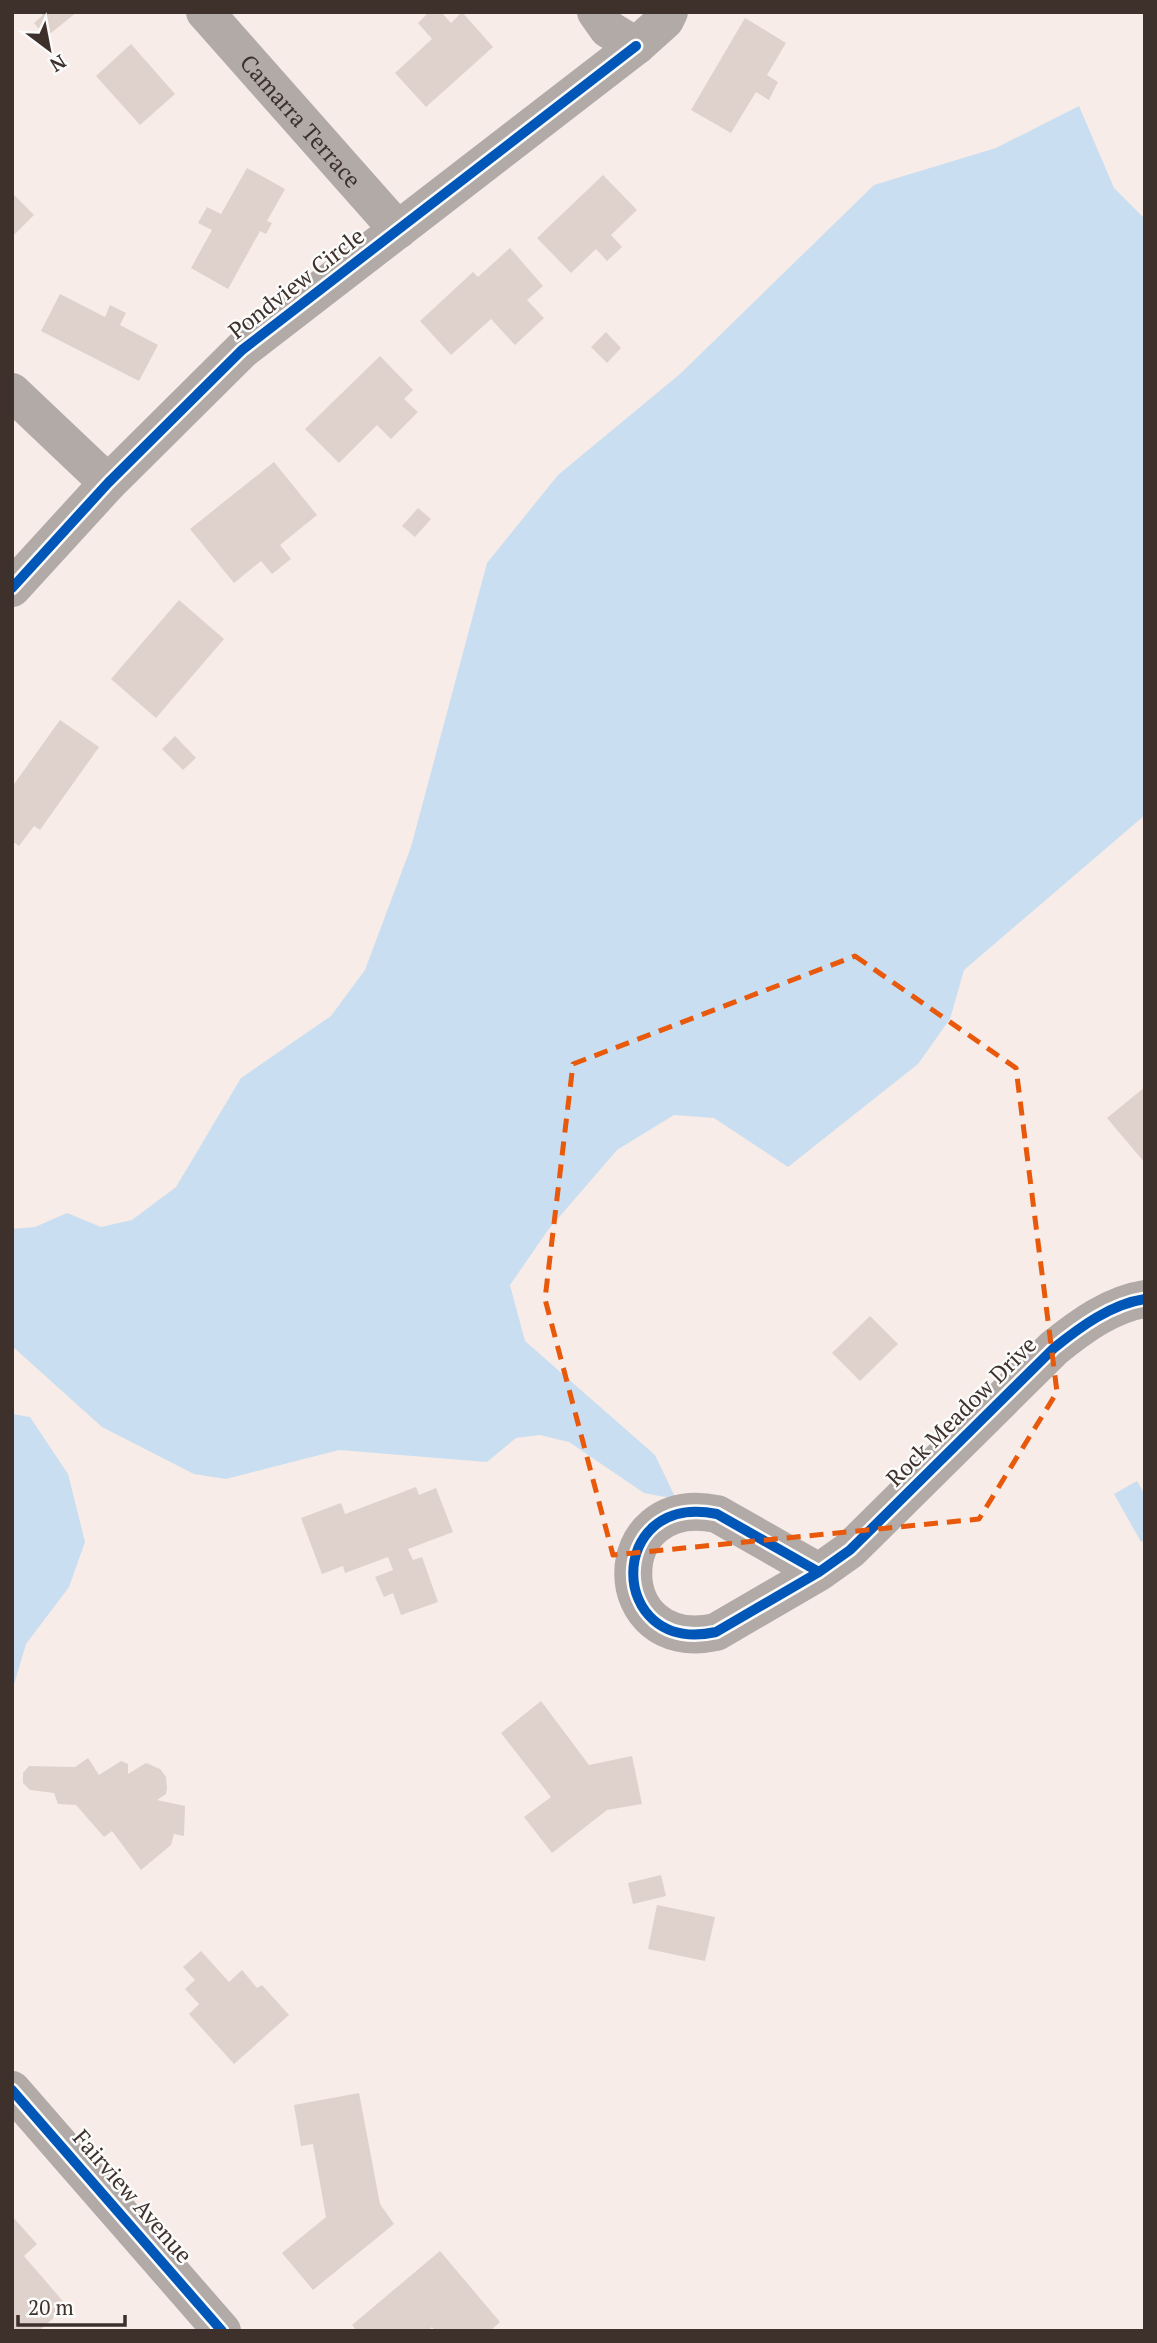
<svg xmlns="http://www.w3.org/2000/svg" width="1157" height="2343" font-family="'PT Serif',serif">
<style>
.water{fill:#c9def1}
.building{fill:#dfd2cc}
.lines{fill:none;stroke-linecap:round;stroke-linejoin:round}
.minor{stroke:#b1aaa6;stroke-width:38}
.cycleway-casing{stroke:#fbfbfb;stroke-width:15}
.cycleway{stroke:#0057b8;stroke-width:10}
.marked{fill:none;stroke:#e8590c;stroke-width:5;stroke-dasharray:14 9;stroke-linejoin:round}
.labels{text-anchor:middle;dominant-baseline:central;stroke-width:5;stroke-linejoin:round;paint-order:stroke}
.street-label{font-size:23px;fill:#3e312c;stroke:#fbfbfb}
</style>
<rect width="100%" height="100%" fill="#f7ece7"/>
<path class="water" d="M1079,106L1114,188L1145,219V815L964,970L950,1019L918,1064L788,1167L714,1118L674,1115L617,1150L548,1230L510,1285L525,1341L655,1455L676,1499L644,1493L569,1442L540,1435L516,1438L487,1462L339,1450L226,1479L194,1474L102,1427L12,1346V1229L35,1227L67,1213L101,1227L132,1220L176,1187L241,1078L331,1016L365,970L411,847L487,563L558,475L680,374L874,185L996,148Z
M12,1414L30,1417L68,1474L85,1542L69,1587L26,1644L12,1691Z
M1137,1481L1145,1495V1540L1141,1542L1114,1494Z"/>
<path class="building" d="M40,12H77L46,37L34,23L43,15Z
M429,12H441L451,23L462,12L493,47L426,107L395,73L432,39L418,23Z
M745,18L786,43L767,75L778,82L769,100L756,92L731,133L691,110Z
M131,44L175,94L140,125L96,76Z
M247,168L285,189L267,221L272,223L266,234L260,231L228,289L191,268L212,230L198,223L207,207L221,214Z
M603,175L637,210L611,235L622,247L607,261L596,249L571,273L537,238Z
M12,193L34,215L12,237Z
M510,248L543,286L527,300L544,318L515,345L491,319L451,355L420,321L473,272L478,277Z
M60,294L105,317L110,305L126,313L120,325L158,345L139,381L41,331Z
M606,332L621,348L607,363L591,347Z
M380,356L413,390L404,399L418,412L391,439L377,425L339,463L305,429Z
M274,462L317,515L280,545L291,559L272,574L261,561L234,583L190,529Z
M418,508L431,519L415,537L402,526Z
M179,600L224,639L156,718L111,679Z
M60,720L99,747L40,830L34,826L19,846L12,841V787Z
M175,736L196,758L183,770L162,749Z
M1145,1087V1163L1107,1118Z
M870,1316L898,1344L860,1381L832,1353Z
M416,1487L419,1495L436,1488L453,1532L408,1549L413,1560L422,1557L438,1602L401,1615L393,1593L384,1597L375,1577L393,1570L388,1557L345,1573L343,1566L322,1574L301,1518L341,1503L345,1514Z
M541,1701L589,1765L632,1756L642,1804L607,1810L552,1853L524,1817L551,1797L501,1733Z
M88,1758L99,1775L121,1761L128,1764V1774L146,1763L160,1769L166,1777L167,1788L166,1794L157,1800L185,1806L184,1836L174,1834L171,1845L141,1870L112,1831L104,1837L76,1805L58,1804L54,1793L30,1790L23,1783V1773L29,1766L75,1767Z
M661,1875L666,1896L633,1904L628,1883Z
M657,1905L715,1917L705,1961L648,1949Z
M201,1951L229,1982L242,1970L257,1988L262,1985L289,2015L234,2064L189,2014L199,2004L185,1989L195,1980L183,1967Z
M359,2093L380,2204L394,2224L313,2290L282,2253L326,2217L313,2144L301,2146L294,2105Z
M12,2216L37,2244L24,2256L67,2306L39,2331H12Z
M440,2251L500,2322L490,2331H435L432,2327L428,2331H357L352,2325Z"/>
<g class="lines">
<g class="minor">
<path id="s1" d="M205,12L398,230"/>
<path d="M596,12L608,29L636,46L665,20L669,12"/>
<path d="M12,392L108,483"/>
<path d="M12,588L108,483L242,350L636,46"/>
<path d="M819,1572L717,1514C605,1491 606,1656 716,1632L819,1572L850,1550L1054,1348C1080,1327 1111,1304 1145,1299"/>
<path d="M12,2090L222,2331"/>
</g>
<g class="cycleway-casing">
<path id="cycleway" d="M12,588L108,483L242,350L636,46
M819,1572L717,1514C605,1491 606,1656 716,1632L819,1572L850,1550L1054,1348C1080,1327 1111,1304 1145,1299
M12,2090L222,2331"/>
</g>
<use href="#cycleway" class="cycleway"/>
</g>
<path class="marked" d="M855,956L1016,1068L1057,1392L979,1519L613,1555L545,1299L573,1064Z"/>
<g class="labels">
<g class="street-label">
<text stroke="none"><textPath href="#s1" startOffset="145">Camarra Terrace</textPath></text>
<text transform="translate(296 283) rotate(-38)">Pondview Circle</text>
<text transform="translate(961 1411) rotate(-45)">Rock Meadow Drive</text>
<text transform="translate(133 2196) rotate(49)">Fairview Avenue</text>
</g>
</g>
<rect width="1157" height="2343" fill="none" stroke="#3e312c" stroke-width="28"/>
<g transform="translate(49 49) rotate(148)" stroke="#fbfbfb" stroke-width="5" paint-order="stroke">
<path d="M0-5L12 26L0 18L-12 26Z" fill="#3e312c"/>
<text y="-10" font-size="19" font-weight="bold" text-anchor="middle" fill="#3e312c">N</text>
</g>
<path d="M18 2315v10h107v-10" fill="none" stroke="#3e312c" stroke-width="3.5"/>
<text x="28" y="2315" font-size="21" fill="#3e312c" stroke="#fbfbfb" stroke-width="5" paint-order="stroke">20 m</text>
</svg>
